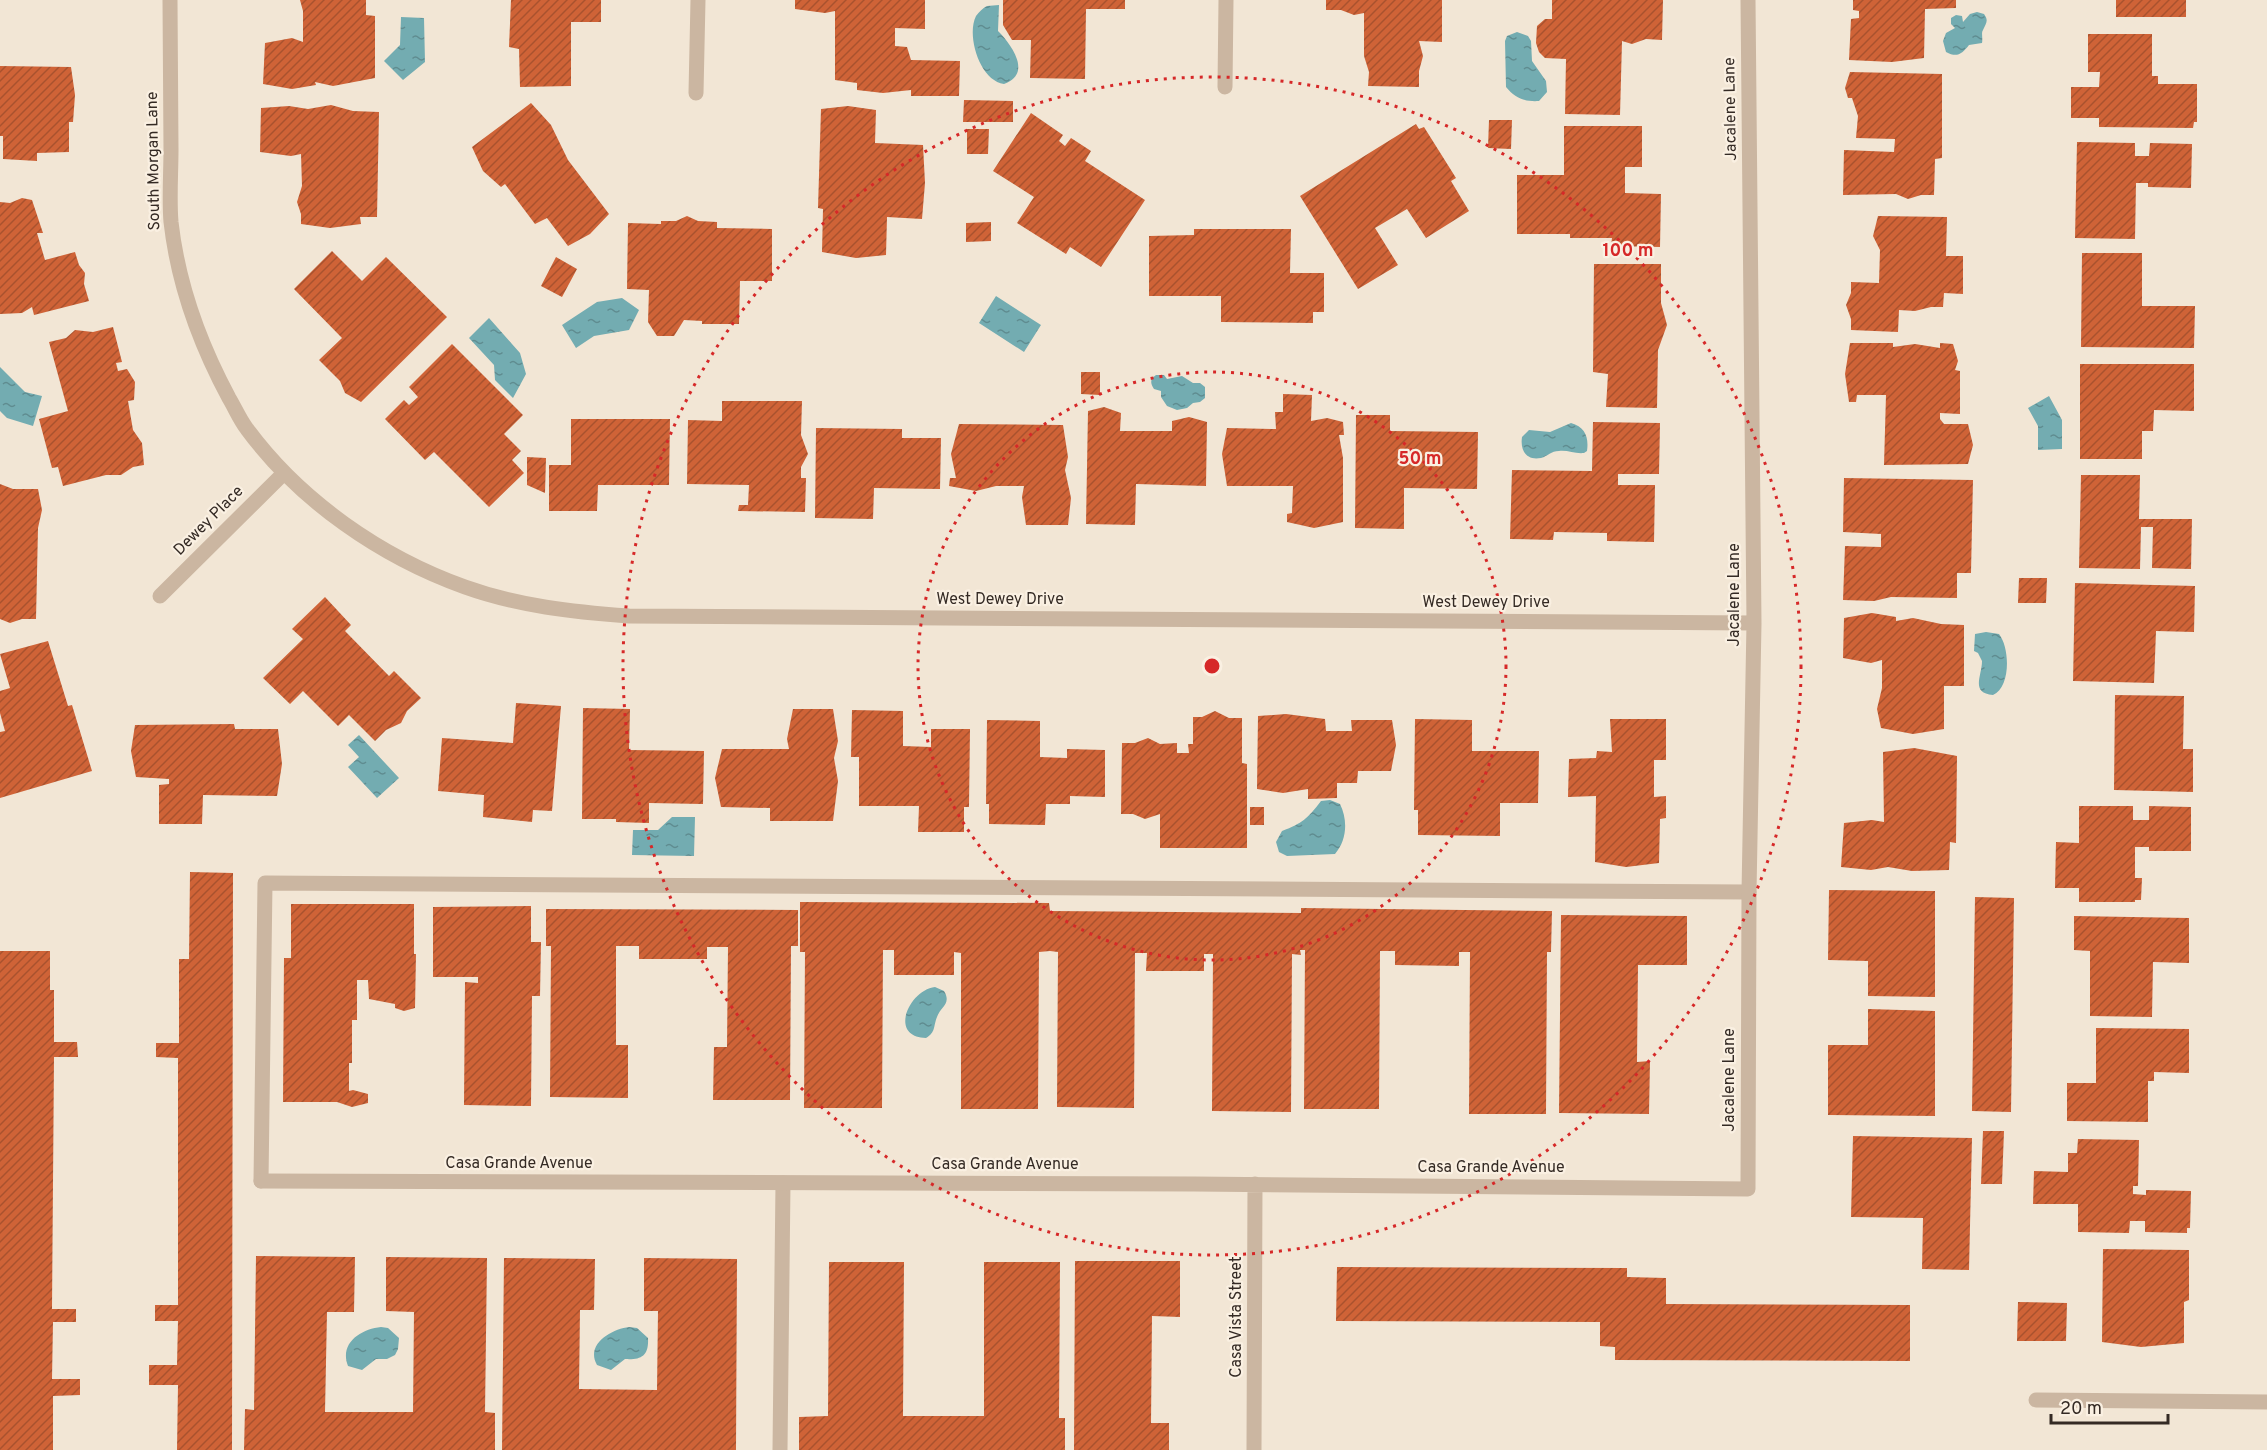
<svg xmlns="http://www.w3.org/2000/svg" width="2267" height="1450" font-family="Overpass,sans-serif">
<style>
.water{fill:url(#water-ripples)}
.building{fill:url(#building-hatch)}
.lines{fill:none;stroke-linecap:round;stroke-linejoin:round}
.service{stroke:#cbb6a1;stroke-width:15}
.minor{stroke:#cbb6a1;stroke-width:15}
.ring{fill:none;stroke:#d62828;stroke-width:3;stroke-dasharray:3 6}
.labels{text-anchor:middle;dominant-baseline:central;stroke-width:4.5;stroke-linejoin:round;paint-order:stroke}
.street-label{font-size:16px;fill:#342a24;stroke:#faf0e2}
.centre{fill:#d62828;stroke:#faf0e2;stroke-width:3}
.ring-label{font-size:18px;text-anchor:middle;font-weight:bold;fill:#d62828;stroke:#faf0e2;stroke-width:4.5;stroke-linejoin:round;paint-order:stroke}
</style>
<defs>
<pattern id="water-ripples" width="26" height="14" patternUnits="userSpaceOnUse" patternTransform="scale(1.5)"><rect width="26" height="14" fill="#73acb1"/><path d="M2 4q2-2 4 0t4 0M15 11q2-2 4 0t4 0" fill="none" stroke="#5f8c90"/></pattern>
<pattern id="building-hatch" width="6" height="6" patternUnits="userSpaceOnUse" patternTransform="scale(1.5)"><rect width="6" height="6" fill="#cf6337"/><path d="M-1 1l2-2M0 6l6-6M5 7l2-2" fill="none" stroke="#a9522e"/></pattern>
</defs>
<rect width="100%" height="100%" fill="#f2e6d5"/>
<path class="water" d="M999,5L998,31C1011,44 1033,74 1004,84C980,81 966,36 976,16C979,12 983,8 987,6Z
M1977,12L1984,14C1989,21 1986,23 1983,30C1981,33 1983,38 1982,43L1969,45C1962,54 1957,58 1946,52L1943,41L1946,33L1955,28L1951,24V18L1956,15L1962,16L1963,22L1970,14Z
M401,17L424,18L425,62L403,80L384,61L400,45Z
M1517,32L1528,36L1531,41L1532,61L1546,81L1547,92L1539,101C1525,102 1515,98 1506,87L1505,41L1507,36Z
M996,296L1041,325L1024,352L979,323Z
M622,298L639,310L629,330L594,336L576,348L562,325L597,302Z
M489,318L520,353L526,374L513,398L495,380L494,365L469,338Z
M0,367L25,392L42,396L33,426L7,418L0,411Z
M1156,375H1164L1167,379L1182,376L1193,383H1200L1205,387V398L1200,402L1193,403L1187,408L1177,410L1167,406L1161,397V391L1154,389C1150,383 1150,379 1156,375Z
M2049,396L2062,420V449L2038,450V426L2028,408Z
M1571,423C1585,427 1589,437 1587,451L1584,453C1575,454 1568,450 1559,451C1551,451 1548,456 1541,458C1526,461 1520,450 1522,437L1529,430L1550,432Z
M1986,632L1999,634C2010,648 2011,687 1993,695C1970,693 1982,676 1982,661L1978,653L1974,651L1975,634Z
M359,735L399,778L377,798L348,767L359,757L348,745Z
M1330,800L1340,804C1348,820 1347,840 1335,854L1287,856L1279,852L1276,842L1282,831C1303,823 1307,819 1321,801Z
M672,817H695L694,856L632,855L633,830H658Z
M935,987L944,991C952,1004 940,1007 937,1017C933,1027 936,1032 926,1038C888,1037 909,990 935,987Z
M381,1327L388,1328L399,1338L398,1349L395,1355L387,1359H376L362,1370L348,1366C339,1343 361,1329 381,1327Z
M629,1327L637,1328L648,1338C649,1356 641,1360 625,1359L611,1370L597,1365C585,1344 612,1329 629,1327Z"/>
<path class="building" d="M300,0H366V15L375,16V78L333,86L315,82L316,85L292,89L263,84L265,43L292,38L303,42V11Z
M511,0H601V22H571V86L520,87L519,49L509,47Z
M795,0H925V29L895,28V46L907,47L911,60L960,61L959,96H911V90L883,93L857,90V83L835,80V11L825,13L795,9Z
M1003,0H1125V9H1086L1085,79L1030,78L1031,40H1012L1003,25Z
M1326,0H1442V42L1419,41L1423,56L1419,71V87L1368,86L1369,72L1364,56V13L1354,15L1341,10H1326Z
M1552,0H1663L1662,40L1646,39L1632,44L1622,41L1620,115L1565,114L1566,59L1545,58L1539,52L1536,43L1537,26L1545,19H1552Z
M1853,0H1956V8L1925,9L1924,58L1892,62L1849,60L1851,19L1859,18V11L1853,10Z
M2116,0H2186V17H2116Z
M2088,34H2152V76H2158V84H2197V122H2194L2193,128L2099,127V118H2071V87H2099L2100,72H2088Z
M0,66L71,67L75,95L73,122H69V152L37,153V161L3,159V136H0Z
M1850,72L1942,74V158L1935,159L1934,195H1921L1908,199L1896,194L1843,195L1844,150L1894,152L1895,139L1856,138L1858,116L1852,98H1848L1845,88Z
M964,100L1013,101V122H963Z
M531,103L551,125L568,160L609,214L590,234L568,246L547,218L535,224L505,184L501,187L483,171L472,147Z
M331,105L353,111L379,112L377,217H360L361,224L330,228L301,224V214L297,202L302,186L301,154L291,156L260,152L261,108L289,106L308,109Z
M848,106L876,110L875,143L923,145L925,183L922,219L887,217L886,255L856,258L822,252L823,209L818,208L821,109Z
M1031,113L1063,135L1059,141L1065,146L1071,138L1091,151L1085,161L1145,200L1101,267L1070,247L1066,254L1017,223L1034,197L993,171Z
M1489,120H1512L1511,149L1488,148Z
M1416,124L1419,129L1424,127L1456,178L1451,181L1469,211L1426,238L1407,209L1375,228L1398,265L1358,289L1300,196Z
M1564,126H1642V167H1625V193L1661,194L1660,247L1611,246L1612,238H1570V234H1517V175H1564Z
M967,129H989L988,154H967Z
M2077,142L2135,143V156H2149L2150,143L2192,144L2191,188L2148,187V183H2136L2135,239L2075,238Z
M22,198L32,200L43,233H37L45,260L75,252L79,265L85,273L84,284L89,301L34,315L32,307L22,313L0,314V202L10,203Z
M687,216L698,221L717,222V228L772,229V281H740L739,324H702V321L684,320L674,336H657L648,322L649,290L627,289L628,223L661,224V221H676Z
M1878,216L1947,217L1946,256H1963V294L1944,293L1943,307H1931L1915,311L1899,310L1898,332L1851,330V319L1846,305L1851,293V282L1879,283L1880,250L1873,236Z
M991,222V241L966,242V223Z
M1194,229H1291L1290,273H1324V312H1313V323L1221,322V296H1149V236L1194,235Z
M332,251L362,281L386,257L447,317L361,402L345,393L340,381L319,360L342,338L294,289Z
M2082,253H2142V306H2195L2194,348L2081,347Z
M556,257L577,269L562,297L541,286Z
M1594,264H1661V303L1667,325L1658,350L1657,408L1606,407L1608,374L1593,372Z
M113,327L122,362L116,363L118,371L127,369L135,382L134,400L128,401L133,430L142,443L144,465L133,467L121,475H106L63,486L58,467L52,468L39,419L68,411L49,342L66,338L75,330L93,332Z
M1850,343H1893V347L1915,344L1940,348V343L1953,344L1958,361L1955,370L1960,371V414L1940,413V419L1944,424H1968L1973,445L1968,464L1884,465L1886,395H1857L1856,402H1849L1845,374Z
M452,344L523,415L504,434L521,451L512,460L524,473L489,507L434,452L425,460L385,419L404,400L409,405L418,397L409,387Z
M2080,364H2194V411L2154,410L2153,431H2142V459H2080Z
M1081,372H1100V395L1081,394Z
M1283,394L1312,395L1311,421L1327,418L1343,422L1344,435H1339L1343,458V522L1314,528L1287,522V514L1292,513L1293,486H1227L1222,454L1227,428L1276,429L1275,412H1283Z
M722,401H802L801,435L808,454L801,467V478H806L805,512L738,511L739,505H748L749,485L687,484L688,420L722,421Z
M1104,407L1121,413L1120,431H1172V421L1189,417L1207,422L1206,486L1136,484L1135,525L1086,524L1088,411Z
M1356,415H1390V431L1478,432L1477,489L1404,488V529L1355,528Z
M571,419H670L669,485H598L597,511H549V465H571Z
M1593,422L1660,423L1659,474H1618V485H1655L1654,542L1607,541V533L1554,532L1553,540L1510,539L1512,470L1592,471Z
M959,424L1063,425L1068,457L1065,470L1071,498L1068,525H1026L1022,497L1024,486H996L976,491L949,486L950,478H956L951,454Z
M816,428L902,429V438H941L940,489L874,488L873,519L815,518Z
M527,457L546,458L545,493L527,485Z
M2081,475H2140L2139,519H2192L2191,569L2152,568L2153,527H2141L2140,569L2079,568Z
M1844,478L1973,480L1971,573H1957V598L1891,597L1874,601L1843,600L1845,546L1881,547V534L1843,532Z
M0,484L13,489H38L42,510L38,528L36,619H22L10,623L0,619Z
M2019,578H2047L2046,603H2018Z
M2075,583L2195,586L2194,632L2156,631L2154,683L2073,681Z
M325,597L351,625L345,631L389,676L394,671L421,698L407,711L401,723L386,730L375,741L349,715L338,726L303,691L290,704L263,678L303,639L292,629Z
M1872,613L1896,617V621L1913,618L1941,624L1964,625V686H1944V729L1913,734L1881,728L1877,709L1882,688V660L1871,663L1843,658L1844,618Z
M48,641L68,706L72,705L92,771L0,798V732L5,731L0,713V691L10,688L0,654Z
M2115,695L2184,696L2183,749H2193V792L2114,790Z
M516,703L561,706L552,811L533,810L532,822L483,817L484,795L438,791L442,738L513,743Z
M583,708L630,709L629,750L704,751L703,804L649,803V823L616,822V819H582Z
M793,709H833L838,741L834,758L838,781L833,821H770V808L721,807L715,778L722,749H789L787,739Z
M852,710L903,711V746L931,747V729H970L969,807H964V832H918L919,806H859V757H851Z
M1215,711L1229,718H1242V763L1247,764V848H1160V814L1145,819L1133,814H1121L1122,743H1135L1148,738L1160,744L1177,743V753H1189L1188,744H1193V717H1202Z
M1286,714L1325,719L1326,731H1352L1351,720H1392L1396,745L1391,771H1358L1357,783H1337V798L1308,799V789L1283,793L1257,789L1258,716Z
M1415,719L1472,720V751H1539L1538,803H1500V836L1418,835V810H1414Z
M1610,719H1666V760H1654V797L1666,796V818L1660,819L1659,863L1626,867L1595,862L1596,796L1568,797L1569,759L1596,758L1597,751L1612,752Z
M987,720L1040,721V757L1067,758V749L1105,750V797L1070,796V804H1046L1045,825L989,824V804H986Z
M234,724L235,729H278L282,764L277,796L203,795L202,824H159V785L169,784V779L136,777L131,751L135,725Z
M1914,748L1957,756L1956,843L1950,842L1949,870L1912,871L1888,867L1871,870L1841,867L1844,823L1872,820L1884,822L1883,752Z
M2079,806H2133V820H2149V806L2191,807V851H2149V847H2135V878H2142L2141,900H2135V902H2079V888H2055L2056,842L2079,843Z
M1250,807H1264V825H1250Z
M190,872L233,873L232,1450H177L178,1385H149V1365H177L178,1321H155V1305H178V1058L156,1057V1043H179V959H189Z
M1829,890L1935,891V997L1868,996V961L1828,960Z
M1975,897L2014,898L2011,1112L1972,1111Z
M800,902L1049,903L1050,911L1301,913V908L1552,911L1551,952H1547L1546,1114H1469L1470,952H1459V966L1395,965V951H1380L1379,1109H1304L1305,950H1300L1301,955L1292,954L1291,1112L1212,1111L1213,954H1204V971H1146L1147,953H1135L1134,1108L1057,1107L1058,952L1050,951L1039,952L1038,1109H961V953L954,952V975H894V950H883L882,1108H804L805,952H800Z
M291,904H414V954H416L415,1008L404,1011L395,1008V1004L369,999L368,980H357V1020H352V1063H349V1091L353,1090L368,1094V1103L352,1107L337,1102H283L284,958H291Z
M531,906V942H541L540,996H532L531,1106L464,1105L465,982L478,983V977H433V907Z
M546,909L798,910V946H791L790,1100H713L714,1047H727L728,947H707V959H639V946H616V1045H628V1098L550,1097L551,946H546Z
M1561,915L1687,916V965H1638L1637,1062L1650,1061L1649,1114L1559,1113Z
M2074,916L2189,918V963L2153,962L2152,1017L2090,1016V951L2074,950Z
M0,951H50V990H54V1042H77L78,1057H54L52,1309H76V1322H53L52,1379H80V1395L53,1396V1450H0Z
M1868,1009L1935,1011V1116L1828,1115V1045H1868Z
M2096,1028L2189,1029V1073L2154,1072V1081H2148V1122L2067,1121V1083H2096Z
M1983,1131H2004L2002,1184H1981Z
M1853,1136L1972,1138L1969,1270L1922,1269L1923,1218L1851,1217Z
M2078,1139L2139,1140L2138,1186H2133V1194L2146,1195V1190L2191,1191L2190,1228H2187V1233L2145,1232V1221H2130L2129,1233L2078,1232V1204H2033L2034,1171L2068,1172V1153H2077Z
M2103,1249L2189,1250V1300L2184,1302V1343L2141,1347L2102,1342Z
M256,1256L355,1257L354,1312H327L325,1412H413L414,1312L386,1311V1257L487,1258L485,1412L495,1413V1450H244L245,1409L254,1410Z
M504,1258L595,1259L594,1310H580L579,1389L657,1390L658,1311H644V1258L737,1259L736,1450H502Z
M1075,1261H1180V1317L1152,1316L1151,1423H1169V1450H1074Z
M829,1262H904L903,1416H984V1262H1060L1059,1418H1065V1450H799V1417L828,1416Z
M1337,1267L1627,1268V1277L1666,1278V1304L1910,1305V1361L1615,1360V1347L1600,1346V1322L1336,1321Z
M2018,1302L2067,1303L2066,1341H2017Z"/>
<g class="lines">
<path class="service" d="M261,1181L265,883L1749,892
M780,1450L783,1183"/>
<path class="minor" d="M170,0C170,50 171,100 171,150C171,173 169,199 171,222C178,284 200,344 229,398C235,408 240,420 247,429C300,501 381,557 465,587C518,606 573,612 629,616L1754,623
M1225,87L1226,0
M696,93L698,0
M160,596L284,473
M261,1181L1194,1184L1748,1189L1749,892L1754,623L1748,0
M2036,1400L2267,1402
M1254,1450L1255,1184"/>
</g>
<g class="ring">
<circle cx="1212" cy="666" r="294"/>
<circle cx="1212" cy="666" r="589"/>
</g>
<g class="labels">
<g class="street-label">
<text transform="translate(1731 109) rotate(-91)">Jacalene Lane</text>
<text transform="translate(154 161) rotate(-91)">South Morgan Lane</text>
<text transform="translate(209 521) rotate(-45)">Dewey Place</text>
<text transform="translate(1735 595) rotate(-90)">Jacalene Lane</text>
<text x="1000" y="600">West Dewey Drive</text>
<text x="1486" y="603">West Dewey Drive</text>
<text transform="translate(1730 1080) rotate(-90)">Jacalene Lane</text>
<text x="519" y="1164">Casa Grande Avenue</text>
<text x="1005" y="1165">Casa Grande Avenue</text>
<text x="1491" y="1168">Casa Grande Avenue</text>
<text transform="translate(1237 1317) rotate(-90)">Casa Vista Street</text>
</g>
</g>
<circle cx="1212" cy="666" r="9" class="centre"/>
<g class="ring-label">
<text x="1628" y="256">100 m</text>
<text x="1420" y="464">50 m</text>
</g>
<path d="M2051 1414v9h117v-9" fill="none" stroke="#342a24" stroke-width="3"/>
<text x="2060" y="1414" font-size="18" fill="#342a24" stroke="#faf0e2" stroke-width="4.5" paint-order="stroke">20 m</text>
</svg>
